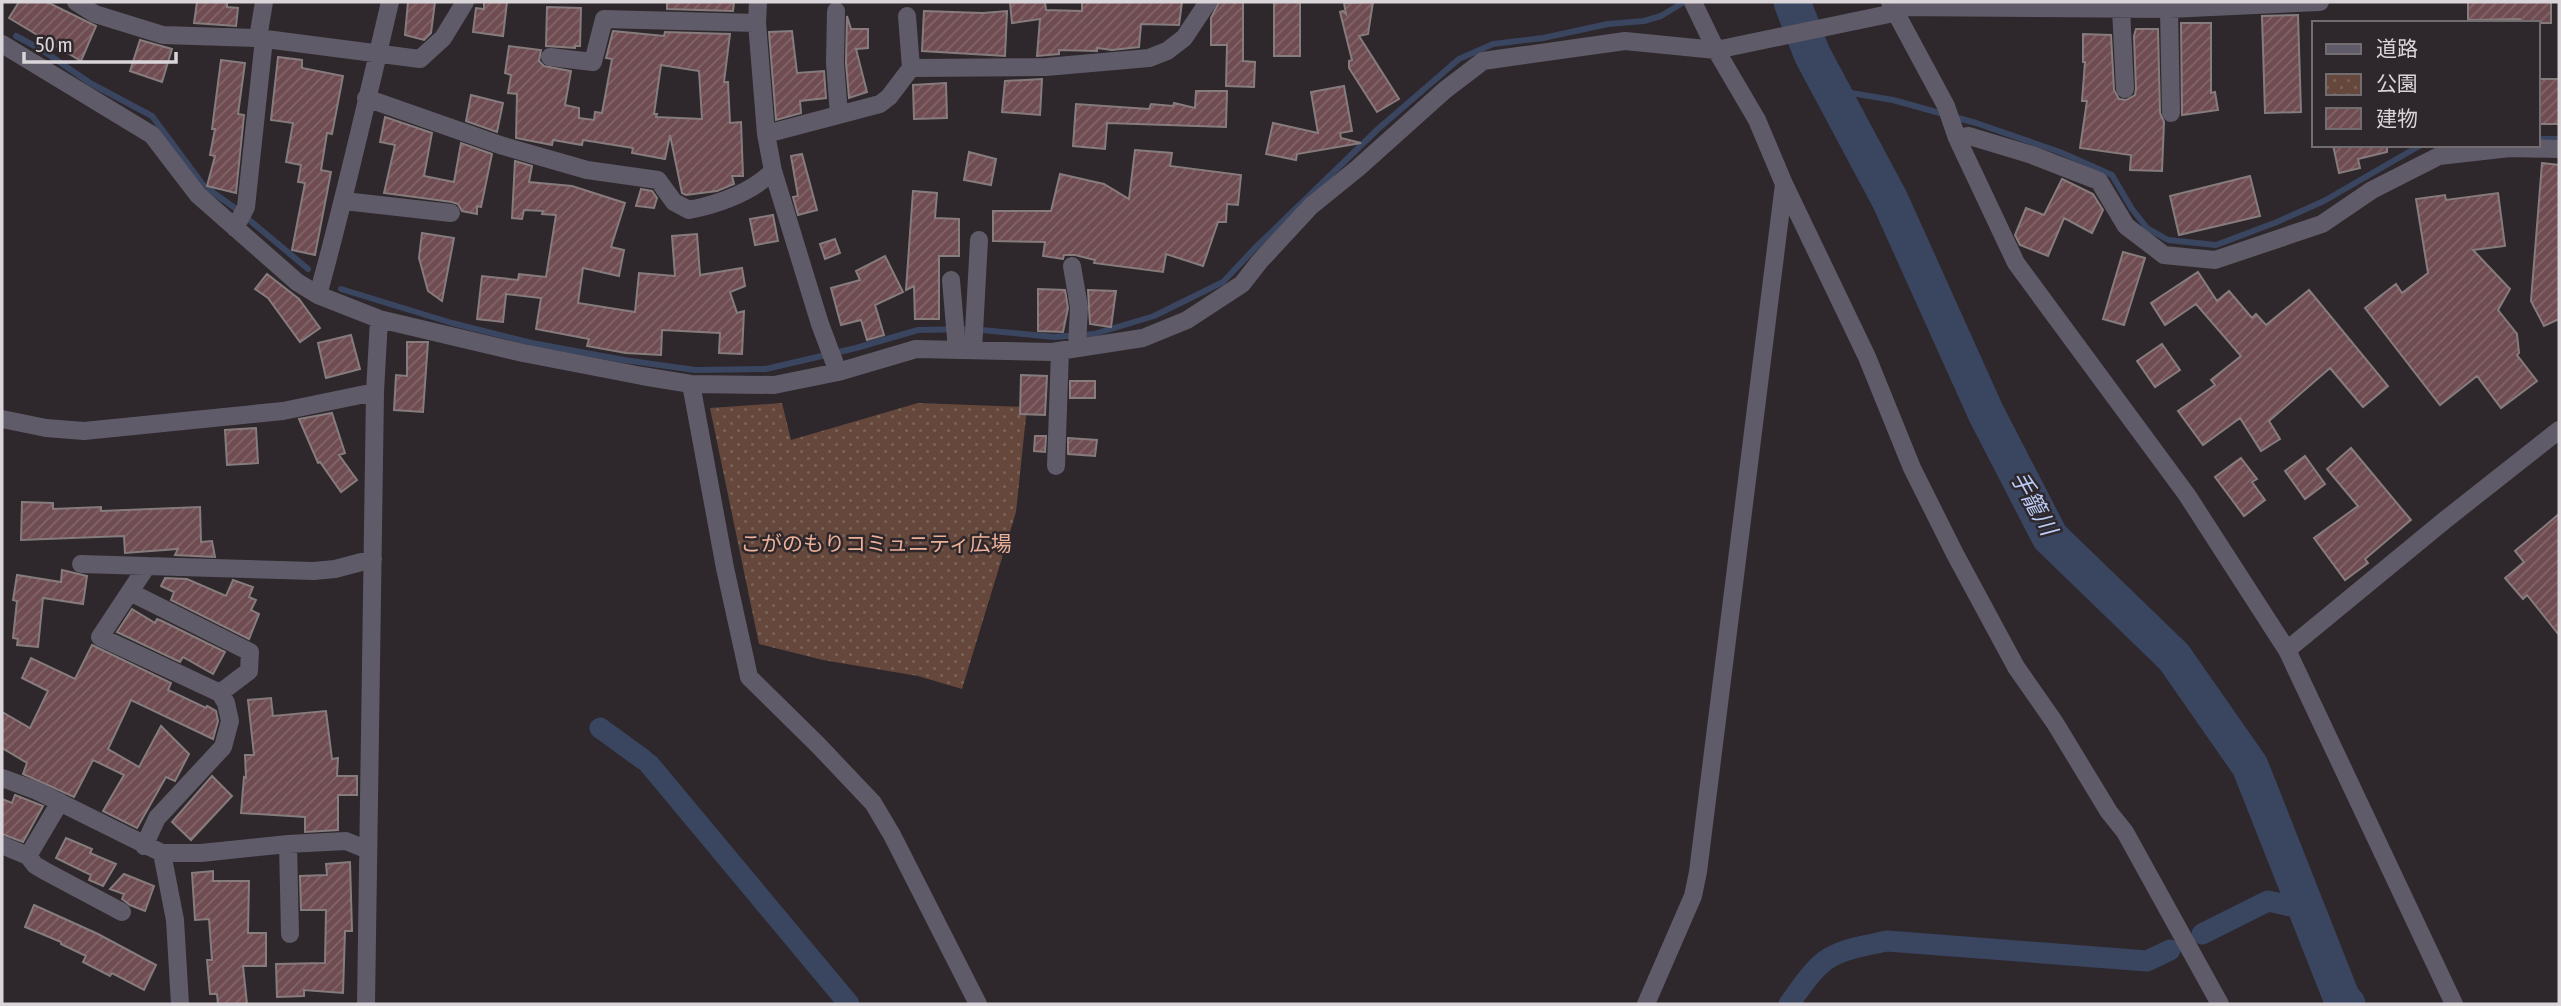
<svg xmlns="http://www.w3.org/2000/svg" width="2561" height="1006" font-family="'Asap Condensed','Noto Sans JP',sans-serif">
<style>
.park{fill:url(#park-dots)}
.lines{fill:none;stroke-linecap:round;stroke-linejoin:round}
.stream{stroke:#3a4560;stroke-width:6}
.canal{stroke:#3a4560;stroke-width:21}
.river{stroke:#3a4560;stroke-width:37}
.building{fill:url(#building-hatch);stroke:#867c7d;stroke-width:2;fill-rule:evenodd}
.minor{stroke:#605b68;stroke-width:18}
.tertiary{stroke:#605b68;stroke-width:18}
.labels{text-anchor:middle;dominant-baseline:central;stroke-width:5;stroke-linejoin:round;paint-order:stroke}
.park-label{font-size:21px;fill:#ebb097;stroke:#2e272c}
.water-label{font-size:23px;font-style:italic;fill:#b9cbf5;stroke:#2e272c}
</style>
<defs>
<pattern id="park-dots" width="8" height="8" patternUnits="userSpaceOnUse" patternTransform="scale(1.75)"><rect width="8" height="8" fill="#65483b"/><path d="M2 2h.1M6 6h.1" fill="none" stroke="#7a6257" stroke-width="1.8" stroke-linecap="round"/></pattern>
<pattern id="building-hatch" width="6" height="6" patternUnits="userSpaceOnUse" patternTransform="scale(1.75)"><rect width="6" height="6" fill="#6f4c51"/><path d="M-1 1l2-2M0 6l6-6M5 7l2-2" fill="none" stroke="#836569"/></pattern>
</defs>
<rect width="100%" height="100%" fill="#2e272c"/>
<path class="park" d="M782,403L791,440L918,403L1027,407L1016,512L962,689L918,676L823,660L759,644L710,408Z"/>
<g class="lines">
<path class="stream" d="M16,36L42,50L90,83L152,116L204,186L235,208L308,269
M1833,90L1893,100L1976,123L2060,152L2112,175L2132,209L2147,228L2168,240L2216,245L2277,222L2324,201L2421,145
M2538,139H2559
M341,289L452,323L532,343L624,360L695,370L766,369L856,348L918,330L971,329L1054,337L1094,334L1154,316L1223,282L1255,248L1378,129L1459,59L1493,44L1543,38L1608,24L1644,21L1661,16L1684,2"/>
<path class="canal" d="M600,728L644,760
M649,764L849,1004
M2202,934L2268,901L2308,910
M1789,1004C1800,989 1813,968 1829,958C1846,948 1868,945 1887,941L2147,961L2170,950"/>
<path class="river" d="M1792,2L1812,54L1890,200L1986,413L2050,537L2174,657L2250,766L2342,999L2347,1004"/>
</g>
<path class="building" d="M19,2H47L96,26L81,61L9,18Z
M197,2H227V7L238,8L236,26L194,23Z
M408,2H435L431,33L424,40L405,35Z
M484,2H507L503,36L473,32L476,8L484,9Z
M667,2H734L733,11L667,9Z
M1010,2H1045L1046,10L1082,11V2H1182L1179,25L1141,24L1139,47L1112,50L1097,48V51L1059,50V54L1037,56L1040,19L1012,23Z
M1219,2H1243V61L1255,62L1254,87L1226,86L1227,45H1211V18Z
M1274,2H1300V56H1274Z
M1373,2L1368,34L1359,36L1399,99L1377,112L1349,68V61L1352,60L1340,12L1343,11L1346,14L1344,3Z
M2468,2H2551V23H2520V19L2468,20Z
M547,7L581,8L580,46H575V48L546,46Z
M924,11L983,13L1007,11L1005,56L922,51Z
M2298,15L2301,112L2265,113L2262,16Z
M847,16L851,29H868V48L856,49L867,92L849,98L846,63Z
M2181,23H2211V93L2215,92L2218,110L2182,115Z
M2136,29H2158L2160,113L2164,122L2162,171L2130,170L2131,155L2080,148L2087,101H2082L2085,62H2083V34L2111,35L2114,90L2119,99L2126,100L2135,95L2136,89L2134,36Z
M613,31L664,36L665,32L730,34L724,82H728L730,123L741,122L743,176H732L734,184L717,191L686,195L682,193L670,135L665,159L632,153L633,148L583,140L582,145L553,140L552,145L516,138L517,94L508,93L511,75L505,73L509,46L541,50L539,61L544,66L571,71L565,105L579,108V118L594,120L595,112L602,113L612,59L606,58ZM661,65L699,71L702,119L656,117L657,114H654Z
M792,31L797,73L824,71L826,98L800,101L801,113L776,120L769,32Z
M140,40L172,49L162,82L130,71Z
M278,57L302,60V68L343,76L332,134L327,133L321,170L331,172L315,255L292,250L305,183L298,182L301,165L286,162L293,123L271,120Z
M221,60L245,63L238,114L244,115L236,193L207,186L215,156L210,155L215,129H212Z
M1042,79L1040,115L1002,112L1005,81Z
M2538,79H2559V124H2538Z
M946,83L947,118L914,119L913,85Z
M1344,86L1352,131L1340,133L1341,138L1361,143L1297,154L1296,160L1266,154L1273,123L1318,133L1311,92Z
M1196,91H1227L1226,127L1107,123L1105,149L1073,146L1076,104L1149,109L1151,104L1173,106L1174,103L1195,108Z
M471,95L503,103L497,132L466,121Z
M385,117L432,133L424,176L454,182L461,143L492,154L481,207L477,206V214L462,211L458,204L452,202L384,193L395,145L380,142Z
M2333,145H2387V152L2358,159L2360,168L2339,173Z
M1135,150L1172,153L1170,166L1241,175L1238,205L1227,204L1226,222H1218L1203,266L1166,254L1163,272L1094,263L1095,260L1075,255H1064L1063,259L1043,256L1045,242L993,241V211H1051L1060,174L1104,184L1129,199Z
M969,152L996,159L991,185L964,180Z
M802,154L817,210L798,215L793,197L798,196L791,156Z
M515,161L532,166L529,182L572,186L625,203L611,247L624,250L619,276L583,268L578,303L635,312L639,273L675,276L672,236L697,234L700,275L742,268L745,286L730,292L737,313L744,311L742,354L719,353L720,333L662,330L661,355L626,353L587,346L589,339L536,329L541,298L506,294L503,322L477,319L482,276L518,280L519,274L546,277L556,215L542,214L543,211L524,210L522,219L512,218Z
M2542,163L2559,165V319L2544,326L2531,301Z
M2250,176L2260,216L2179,235L2170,196Z
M2062,179L2093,194L2103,210L2092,233L2064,218L2048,256L2020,245L2015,235L2026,208L2044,215Z
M641,189L652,191L657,198L654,208L636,206Z
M913,191L937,193L935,218L959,219V256H939V319H915L914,286L906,290Z
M2498,193L2505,246L2473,250L2510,289L2498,310L2517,334L2519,353L2517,355L2537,381L2501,408L2477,376L2440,405L2365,308L2396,284L2402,293L2428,273L2416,199L2445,195L2446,200Z
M773,215L778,241L755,245L750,219Z
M422,233L454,238L442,301L428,291L419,258Z
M835,239L840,253L825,259L820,244Z
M2123,252L2145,258L2124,325L2103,319Z
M885,256L903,292L875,305L884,335L867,340L861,320L841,325L831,288L860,280L856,271Z
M2198,272L2217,301L2229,291L2252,318L2256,314L2266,325L2309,290L2388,386L2363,407L2330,368L2269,421L2280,439L2261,451L2240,418L2203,445L2178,411L2215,385L2211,380L2241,356L2196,304L2165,325L2151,303Z
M267,274L299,299L320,328L300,342L268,298L255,289Z
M1038,289L1065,290L1068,308L1063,332L1038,331Z
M1088,290L1116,291L1111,327L1090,324Z
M351,335L360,369L326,378L318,343Z
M407,342H428L423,412L394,410L396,375L407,376Z
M2162,344L2180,370L2155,387L2137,361Z
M1021,375L1047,376L1045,415L1020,414Z
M1070,381H1095V398H1070Z
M332,413L345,453L339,455L357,480L341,492L320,462L318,463L299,419Z
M256,428L258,463L227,465L225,430Z
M1035,436H1046L1045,452L1034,451Z
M1068,438L1097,440L1095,456L1068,454Z
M2351,448L2411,520L2365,559L2368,563L2345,580L2314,538L2358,506L2327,469Z
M2305,456L2325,484L2305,499L2285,471Z
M2241,458L2257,479L2252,482L2265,500L2244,516L2215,477Z
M22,502L53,503V509L101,507V511L200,507L201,542L212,541L215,557L175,555L178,549L125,553L124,536L21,540Z
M2559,514V635L2527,595L2523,599L2505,578L2524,562L2515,551Z
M62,570L87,576L83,604L43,598L38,647L17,645L18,639L13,638L17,601L13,600L17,575L61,582Z
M165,578L187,579L226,596L233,580L253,587L249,597L256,600L251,610L259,614L249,639L171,600L174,592L161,586Z
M132,609L155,623L157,619L162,621L225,652L213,674L183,657L180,662L117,632Z
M92,645L171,683L168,690L206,708L207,706L216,711L218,721L213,739L131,700L108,749L139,767L161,726L189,754L175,781L166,777L137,828L103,811L124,775L93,760L74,797L23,774L27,763L2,748V712L30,728L48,691L22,678L31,658L75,679Z
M271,698L273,716L326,711L332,759L338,758L337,776H357V795H338V830L305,832V817L241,813L244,777L246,778L245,755H254L248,700Z
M212,776L232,796L191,840L172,822Z
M15,795L43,806L23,842L2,834V799L12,803Z
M66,838L92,849L90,853L116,864L103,886L89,880L91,875L56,858Z
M350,862L352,931H345L343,993L304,990V996L277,997L276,964L325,963L326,910H301L300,876L327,875L326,864Z
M213,871V881H249L248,933H266V966H243L247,1004H218L217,994H210L207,960H212L209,919L195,920L192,873Z
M124,874L154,886L145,911L130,905L122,899L124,894L110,889Z
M34,905L98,934L156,965L144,990L112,973L110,976L83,962L86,956L61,944V942L25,927Z"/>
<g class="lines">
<path class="minor" d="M76,2L95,14L163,35L258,38L420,59L443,38L465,2
M758,2L757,23L766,134L773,171L820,324L838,372
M1890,2L1946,106L1957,138L2016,263L2187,495L2287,650L2454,1004
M1893,7L2169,9L2320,2
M2121,9L2125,89
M2169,9L2171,113
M836,11L835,63L839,115
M907,16L911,68
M258,38L264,2
M2,44L152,135L198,195L297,282L318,295L379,319L523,353L642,376L691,384L774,385L838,372L916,349L1052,352L1143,338L1187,320L1242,284L1260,261L1311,206L1358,168L1445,90L1483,61L1625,41L1716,50L1757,120L1784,184L1867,357L1912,468L1955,554L2016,667L2055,723L2109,812L2125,832L2220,1004
M550,57L593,62L604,19L757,23
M366,98L500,145L587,170L658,180L674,202L689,210C718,204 751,193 773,171
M766,134L880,104L889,97L911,68L1046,67L1149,58L1167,51L1184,38L1208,2
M1957,138L1969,136L2032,155L2099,181L2126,226L2164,255L2215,260L2322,224L2372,190L2439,156L2510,148L2559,149
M344,201L451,213
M235,228L246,207L264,39
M1072,266L1079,307L1077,347
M951,280L957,350
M318,295C345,198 367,100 390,2
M973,350L979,240
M691,384L725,568L749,677L818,745L873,803L892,835L978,1004
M2,419L46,428L84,431L283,411L375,392
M1056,466L1060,351
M81,564L147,566L100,637L220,693L226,703L230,721L223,747L157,818L144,846
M147,566L314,571L335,569L373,559
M130,592L250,652L249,671L220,693
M2,778L35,790L162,853H201L288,844L346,841L368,850
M288,844L290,934
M2,845L28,856L60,802
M162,853L175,920L180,1004
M28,856L35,865L45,871L122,912
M366,1004L375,392L379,319
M1646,1004L1693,896L1698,872L1784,184"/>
<path class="tertiary" d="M1693,2L1716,50L1889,14
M2287,650L2445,520L2559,430"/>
</g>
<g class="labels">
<g class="park-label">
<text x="876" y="543">こがのもりコミュニティ広場</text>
</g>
<g class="water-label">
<text transform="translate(2034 503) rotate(61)">手籠川</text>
</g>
</g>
<rect width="2561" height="1006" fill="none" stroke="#d9d5d8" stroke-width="7"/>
<rect x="2312" y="21" width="228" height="126" fill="#2e272c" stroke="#726d71" stroke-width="2"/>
<rect x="2326" y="44" width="35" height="10" fill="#605b68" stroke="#726d71" stroke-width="2"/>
<text x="2376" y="56" font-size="21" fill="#d9d5d8">道路</text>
<rect x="2326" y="74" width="35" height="21" fill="url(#park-dots)" stroke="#726d71" stroke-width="2"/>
<text x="2376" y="91" font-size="21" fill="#d9d5d8">公園</text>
<rect x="2326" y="108" width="35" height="21" fill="url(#building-hatch)" stroke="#726d71" stroke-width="2"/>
<text x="2376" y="126" font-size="21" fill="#d9d5d8">建物</text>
<path d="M24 52v10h152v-10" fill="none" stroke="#d9d5d8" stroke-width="3.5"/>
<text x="35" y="52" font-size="21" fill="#d9d5d8" stroke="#2e272c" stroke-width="5" paint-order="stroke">50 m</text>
</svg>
